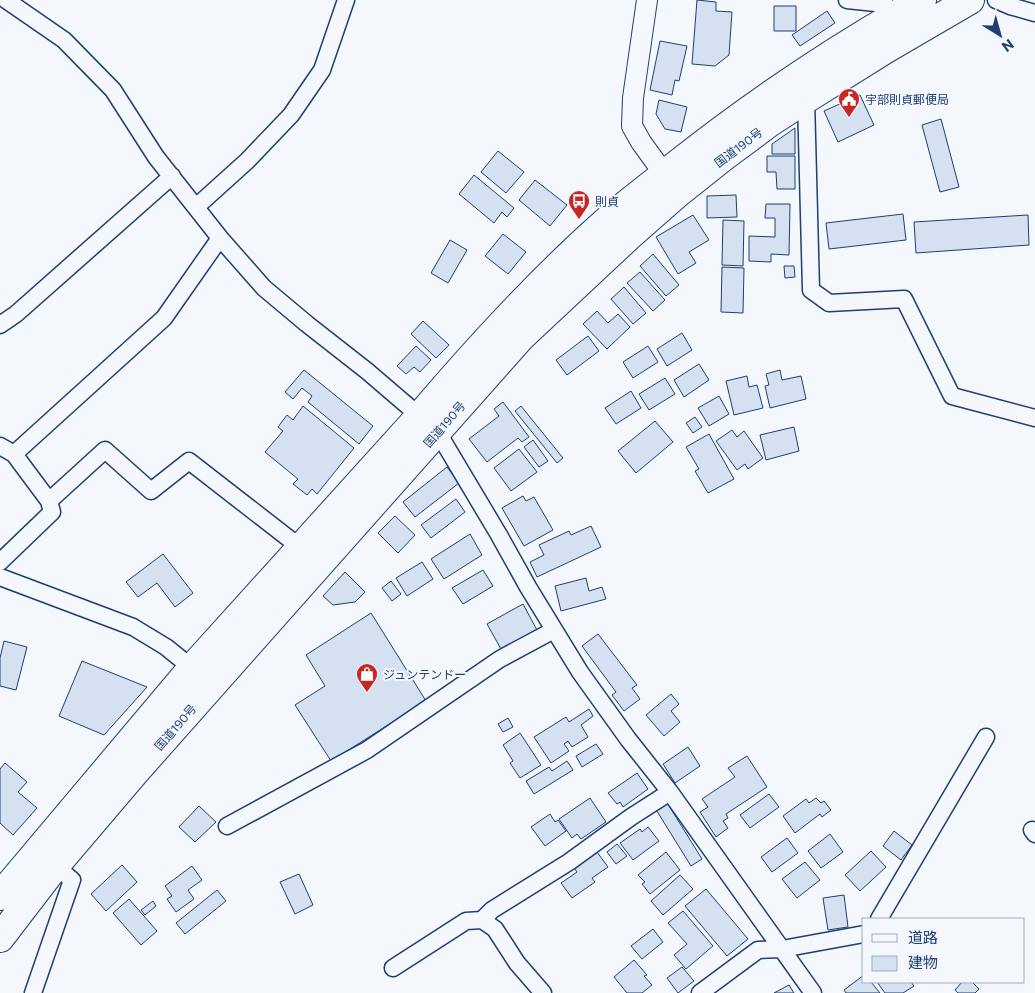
<svg xmlns="http://www.w3.org/2000/svg" width="1035" height="993" font-family="Commissioner,'Noto Sans JP',sans-serif">
<style>
.building{fill:#d5e0f0;stroke:#1d3f73}
.lines{fill:none;stroke-linecap:round;stroke-linejoin:round}
.minor-casing{stroke:#1d3f73;stroke-width:19}
.tertiary-casing{stroke:#1d3f73;stroke-width:22}
.trunk-casing{stroke:#1d3f73;stroke-width:30}
.minor{stroke:#f4f7fb;stroke-width:16}
.tertiary{stroke:#f4f7fb;stroke-width:20}
.trunk{stroke:#f4f7fb;stroke-width:28}
.labels{text-anchor:middle;dominant-baseline:central;stroke-width:4;stroke-linejoin:round;paint-order:stroke}
.poi-label{font-size:12px;fill:#1d3f73;stroke:#f4f7fb;text-anchor:start}
.street-label{font-size:12px;fill:#1d3f73;stroke:#f4f7fb}
</style>
<rect width="100%" height="100%" fill="#f4f7fb"/>
<path class="building" d="M697,0L716,2V11L732,12L729,55L715,66L692,64Z
M774,6H796V31H774Z
M827,11L835,23L800,46L792,35Z
M660,41L687,46L679,81L675,80L672,95L650,90Z
M860,95L874,125L838,142L824,111Z
M659,100L687,107L681,132L665,129L656,114Z
M941,119L959,187L940,192L922,125Z
M795,128V154H772V144Z
M498,151L524,172L506,193L481,172Z
M767,156H795V189H777L776,172H767Z
M474,175L514,208L507,217L502,212L494,223L459,194Z
M535,180L567,205L550,226L519,200Z
M736,195L737,217L707,218V196Z
M766,204H790L789,255L771,254V262L749,261V236L775,237V218H765Z
M903,214L906,240L829,249L826,223Z
M693,215L709,240L689,252L696,263L678,274L656,237Z
M1028,215L1029,245L916,253L914,222Z
M723,220L744,221L743,266L722,265Z
M503,234L526,252L508,274L485,256Z
M450,240L467,250L448,283L431,273Z
M653,254L679,285L666,296L640,266Z
M784,266H794L795,277L785,278Z
M722,267L744,268L743,313L721,312Z
M640,272L665,300L653,311L627,283Z
M624,287L646,313L633,324L611,299Z
M597,311L608,323L618,314L630,327L607,349L583,324Z
M423,321L449,345L436,358L411,334Z
M682,333L692,350L667,366L657,349Z
M588,336L599,351L567,375L556,360Z
M416,346L431,360L420,372L414,367L406,374L397,366Z
M648,346L658,362L633,378L623,362Z
M699,364L709,380L684,397L674,380Z
M304,370L373,426L359,444L308,402L312,396L302,388L293,399L285,392Z
M780,370L782,380L801,376L806,399L770,408L765,386L769,385L766,374Z
M747,376L749,387L757,385L763,408L734,415L726,381Z
M665,378L675,394L649,410L639,394Z
M631,391L641,408L616,424L605,408Z
M719,396L729,414L709,426L698,408Z
M503,402L529,437L522,442L518,438L487,462L469,439L499,416L494,409Z
M303,406L354,448L317,494L312,489L307,495L293,484L298,479L265,452L283,431L278,427L287,415L293,420Z
M521,406L563,458L557,463L515,411Z
M695,417L702,427L693,433L686,423Z
M655,421L673,442L636,473L618,451Z
M794,427L799,451L766,460L760,435Z
M732,430L737,437L744,431L763,458L748,469L745,464L737,470L716,441Z
M709,434L734,479L708,493L695,471L699,469L686,447Z
M533,440L548,461L539,467L524,447Z
M519,449L537,472L511,491L494,468Z
M447,467L459,483L415,517L403,502Z
M523,496L526,501L534,497L553,530L524,546L502,508Z
M456,499L465,512L431,538L421,525Z
M395,516L415,535L398,553L378,533Z
M591,526L601,547L537,577L530,562L544,555L539,545L569,531L571,535Z
M470,534L482,555L444,579L431,559Z
M163,554L193,593L175,607L157,583L138,597L126,582Z
M422,562L433,579L407,596L396,578Z
M483,570L493,586L463,604L452,588Z
M345,572L365,592L355,602L333,605L323,596Z
M586,578L589,591L602,587L606,599L561,611L555,586Z
M391,581L401,594L392,601L382,588Z
M523,604L537,630L501,649L487,624Z
M371,613L426,701L331,761L295,705L325,686L306,655Z
M598,634L637,685L632,688L640,699L624,711L612,695L616,692L582,646Z
M4,641L27,647L16,690L0,686V658Z
M82,661L147,687L104,735L59,716Z
M671,694L679,704L671,711L680,722L664,736L646,715Z
M589,709L593,716L581,725L588,737L572,747L568,741L564,744L569,751L551,763L534,737L566,717L569,722Z
M508,718L513,727L503,732L498,724Z
M520,733L541,765L520,778L510,763L513,761L503,745Z
M596,744L603,754L582,767L576,756Z
M688,747L700,766L675,783L663,764Z
M747,756L767,787L726,814L728,818L723,821L728,828L716,837L700,812L708,807L702,799L735,777L728,768Z
M567,761L573,770L534,794L526,781L549,767L552,771Z
M5,763L27,782L18,792L37,808L13,835L0,823V769Z
M637,773L648,789L623,807L620,802L617,804L608,793Z
M769,794L779,807L750,828L740,815Z
M590,798L606,822L581,839L577,834L572,838L559,819Z
M816,798L821,803L824,801L831,810L822,817L820,814L795,833L783,816L806,799L809,803Z
M666,801L702,859L691,866L655,808Z
M199,806L216,822L195,842L179,827Z
M550,814L555,822L558,820L566,831L545,846L531,827Z
M648,827L659,841L633,860L620,843L640,829L642,832Z
M894,831L912,845L901,860L883,846Z
M830,834L843,852L821,868L808,851Z
M787,838L798,853L772,872L761,857Z
M617,844L627,856L616,864L607,852Z
M871,851L886,867L860,891L845,875Z
M597,852L608,867L592,878L595,882L572,898L561,883L577,872L574,868Z
M666,852L680,870L650,894L642,884L645,882L638,875Z
M805,862L820,880L797,898L782,879Z
M122,865L137,882L106,911L91,894Z
M192,866L202,880L188,890L194,899L176,912L167,899L172,896L165,886Z
M299,874L313,905L295,914L280,882Z
M680,875L693,889L663,915L651,901Z
M706,889L748,939L727,956L685,906Z
M217,890L226,901L185,934L176,923Z
M844,895L848,927L828,930L823,898Z
M129,899L157,931L141,945L113,913Z
M153,901L156,906L145,915L141,910Z
M683,911L713,946L686,969L674,955L687,944L668,923Z
M653,929L663,942L642,959L631,946Z
M634,960L647,975L644,976L652,985L642,993H627L614,977Z
M682,967L694,981L678,993L667,978Z
M864,975V982H871L880,993H846L844,990Z
M877,982H911L914,986L903,993H885Z
M962,982H972L979,989L975,993H958L955,990Z
M789,985L794,993H774Z"/>
<g class="lines">
<g class="minor-casing">
<path id="minor" d="M6,0L64,40L113,90L156,157L220,238L264,288L307,324L367,371L437,431L499,535L528,587L580,672L628,739L670,792L813,993
M847,0L885,4L893,16
M996,0L1010,6L1035,13
M806,99L811,290L829,303L904,299L952,396L1035,418
M196,207L247,161L291,115L322,70L346,0
M0,325L16,314L172,176
M0,446L14,454L49,501L52,512L0,562
M14,454L164,318L220,238
M49,501L105,450L151,491L189,461L301,548
M0,577L133,627L166,647L192,668
M227,826L367,750L500,659L554,630
M1032,830L1035,834
M879,919L986,737
M482,920L492,910L569,862L631,817L670,792
M393,968L466,921L482,920L495,929L517,963L543,993
M33,993L72,880L50,861
M700,993L758,950L782,949L864,934"/>
</g>
<g class="tertiary-casing">
<path id="tertiary" d="M647,0L633,98L632,126L641,142L672,185"/>
</g>
<g class="trunk-casing">
<path id="trunk" d="M0,896L192,668L419,417C476,350 536,284 601,226C624,205 650,186 675,166C753,104 835,49 922,0
M0,938L56,865L136,771L521,337L629,236L678,193L722,158L769,123L806,99L886,49L970,0"/>
</g>
<use href="#minor" class="minor"/>
<use href="#tertiary" class="tertiary"/>
<use href="#trunk" class="trunk"/>
</g>
<defs>
<g id="civic-pin" transform="scale(1.125)"><path d="M0 17L-7.5 6A9.5 9.5 0 1 1 7.5 6Z" fill="#c62828" stroke="#f4f7fb"/><path d="M-.6-6.5H3V-4.5H.6V-3L4-1V1h2V6H-6V1h2V-1L-.6-3ZM-1.2 2.5V6h2.4V2.5Z" fill="#fff"/></g>
<g id="bus-pin" transform="scale(1.125)"><path d="M0 17L-7.5 6A9.5 9.5 0 1 1 7.5 6Z" fill="#c62828" stroke="#f4f7fb"/><path d="M-5-6H5V4H4V6H2V4H-2V6H-4V4H-5ZM-3.5-4V0h7V-4ZM-3.5 1.2v1.5H-2V1.2ZM2 1.2v1.5H3.5V1.2Z" fill="#fff"/></g>
<g id="shop-pin" transform="scale(1.125)"><path d="M0 17L-7.5 6A9.5 9.5 0 1 1 7.5 6Z" fill="#c62828" stroke="#f4f7fb"/><path d="M-5-2.5h2.3a2.7 3.5 0 0 1 5.4 0H5L5.5 6h-11ZM-1.5-2.5h3a1.5 2.3 0 0 0-3 0Z" fill="#fff"/></g>
</defs>
<g fill-rule="evenodd">
<use href="#civic-pin" x="849" y="99"/>
<use href="#bus-pin" x="579" y="201"/>
<use href="#shop-pin" x="367" y="674"/>
</g>
<g class="labels">
<g class="poi-label">
<text x="865" y="99">宇部則貞郵便局</text>
<text x="595" y="201">則貞</text>
<text x="383" y="674">ジュンテンドー</text>
</g>
<g class="street-label">
<text transform="translate(738 147) rotate(-37)">国道190号</text>
<text transform="translate(444 424) rotate(-49)">国道190号</text>
<text transform="translate(175 727) rotate(-49)">国道190号</text>
</g>
</g>
<rect x="862" y="918" width="162" height="65" fill="#f4f7fb" stroke="#9eadc5"/>
<rect x="872" y="934" width="25" height="8" fill="#f4f7fb" stroke="#9eadc5"/>
<text x="908" y="943" font-size="15" fill="#1d3f73">道路</text>
<rect x="872" y="956" width="25" height="15" fill="#d5e0f0" stroke="#9eadc5"/>
<text x="908" y="968" font-size="15" fill="#1d3f73">建物</text>
<g transform="translate(1000 35) rotate(143)" stroke="#f4f7fb" stroke-width="4" paint-order="stroke">
<path d="M0-4L9 19L0 12L-9 19Z" fill="#1d3f73"/>
<text y="-8" font-size="14" font-weight="bold" text-anchor="middle" fill="#1d3f73">N</text>
</g>
</svg>
